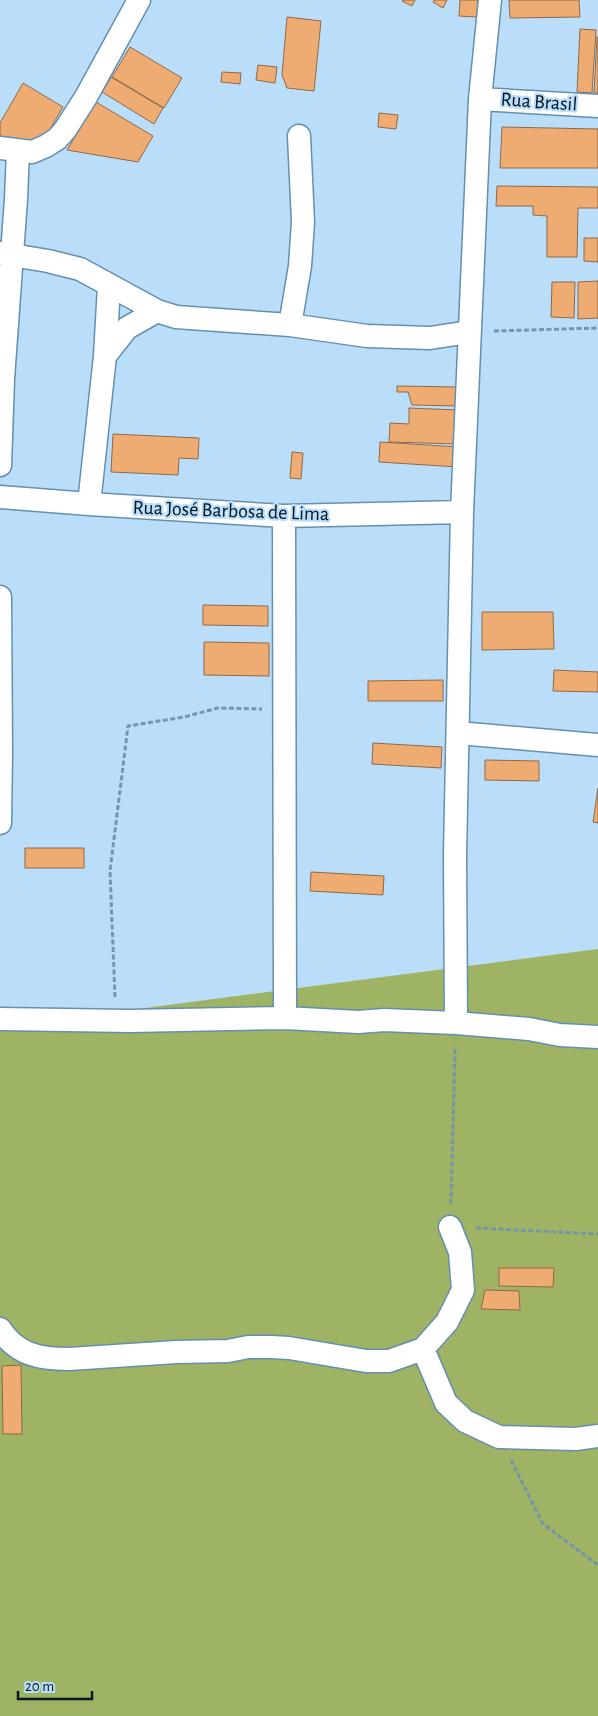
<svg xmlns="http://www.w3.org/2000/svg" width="598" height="1716" font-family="'Alegreya Sans',sans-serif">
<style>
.green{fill:#9eb364}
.building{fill:#efac72;stroke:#8e6949}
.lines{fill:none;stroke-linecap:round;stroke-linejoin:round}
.minor-casing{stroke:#658faf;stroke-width:25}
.path{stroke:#7794aa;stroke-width:3;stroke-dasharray:5 2.5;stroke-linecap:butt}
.minor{stroke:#fff;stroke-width:22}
.labels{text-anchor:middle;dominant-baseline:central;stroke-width:4.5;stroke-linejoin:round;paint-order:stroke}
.street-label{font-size:20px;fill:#061723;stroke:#badef9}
</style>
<rect width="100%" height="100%" fill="#badef9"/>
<path class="green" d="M598,949V1716H0V1027Z"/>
<path class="building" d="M403,0H415L412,6L402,1Z
M434,0H447L443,8L433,2Z
M460,0H478L477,17L459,16Z
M509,0H579L580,17L510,18Z
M287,17L321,21L314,91L287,88L282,75Z
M580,29L596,30L592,93L577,92Z
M597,37H598V93H594Z
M130,47L182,78L164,108L112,77Z
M258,65L277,67L275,83L256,80Z
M222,72L241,73L240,84L221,82Z
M111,77L163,108L154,124L102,92Z
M23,83L63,107L42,143L0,136V123Z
M96,102L153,136L138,162L67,150Z
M379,113L398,115L396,129L378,127Z
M502,127L598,129V168H500Z
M497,186L598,187V208H578L577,257H547V216L533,215V206H496Z
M584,238H598V262L584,261Z
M598,281V318L578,319V282Z
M552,282H575L574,318L551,317Z
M397,386L459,387V406L412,405L408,392H397Z
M409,408L459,410L458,444L389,442L390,423L409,424Z
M113,434L199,438L198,459L179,458L178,475L111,472Z
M380,442L459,447L458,467L379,462Z
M292,452L303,453L301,479L290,478Z
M203,605L268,606V626L203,625Z
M482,612H553L554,649L482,650Z
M204,642L269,643V676L204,675Z
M554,670L598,672V692L553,691Z
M443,680V701H368V681Z
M373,743L442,747L441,768L372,764Z
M485,760L539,761V781L485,780Z
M598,788V823L593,822Z
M25,848H84V868H25Z
M311,872L384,876L383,895L310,891Z
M499,1268H554L553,1287L499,1286Z
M485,1290L519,1291L520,1310L481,1309Z
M21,1365L22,1434H3L2,1366Z"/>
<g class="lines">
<g class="minor-casing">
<path id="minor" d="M480,99L598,106
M0,148L32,152L46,146L57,139L65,130L86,97L139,0
M0,253L48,261L80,269L157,311L176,317L290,325L367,336L430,338L469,332
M290,325L300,266L303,222L299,136
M105,356L127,328L157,311
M0,465L3,379L16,199L18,151
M0,497L89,504L284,516L462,512
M89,504L105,356L109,286
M284,516L285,1018
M0,597L1,752L0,823
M458,733L598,745
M0,1019L130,1021L285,1018L358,1022L384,1020L456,1023L529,1029L560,1035L598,1037
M456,1023L455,855L462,512L480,99L490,0
M0,1329C17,1355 40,1359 69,1359L176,1352L228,1351L248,1347H271L289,1348L366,1361H389L423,1349L447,1322L463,1290L460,1252L450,1227
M423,1349L446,1403L465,1421L499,1437L576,1439L598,1436"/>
</g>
<path class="path" d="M494,331L598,328
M115,997L110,871L128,726L184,717L218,708L262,709
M451,1204L455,1046
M476,1228L598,1234
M511,1460L543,1524L598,1565"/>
<use href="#minor" class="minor"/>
</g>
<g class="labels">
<g class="street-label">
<text transform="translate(539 102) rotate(4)">Rua Brasil</text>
<text transform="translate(231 511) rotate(2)">Rua José Barbosa de Lima</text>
</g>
</g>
<path d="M18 1691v8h74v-8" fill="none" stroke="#061723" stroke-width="2.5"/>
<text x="25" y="1691" font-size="15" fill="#061723" stroke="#badef9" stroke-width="4" paint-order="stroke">20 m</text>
</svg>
